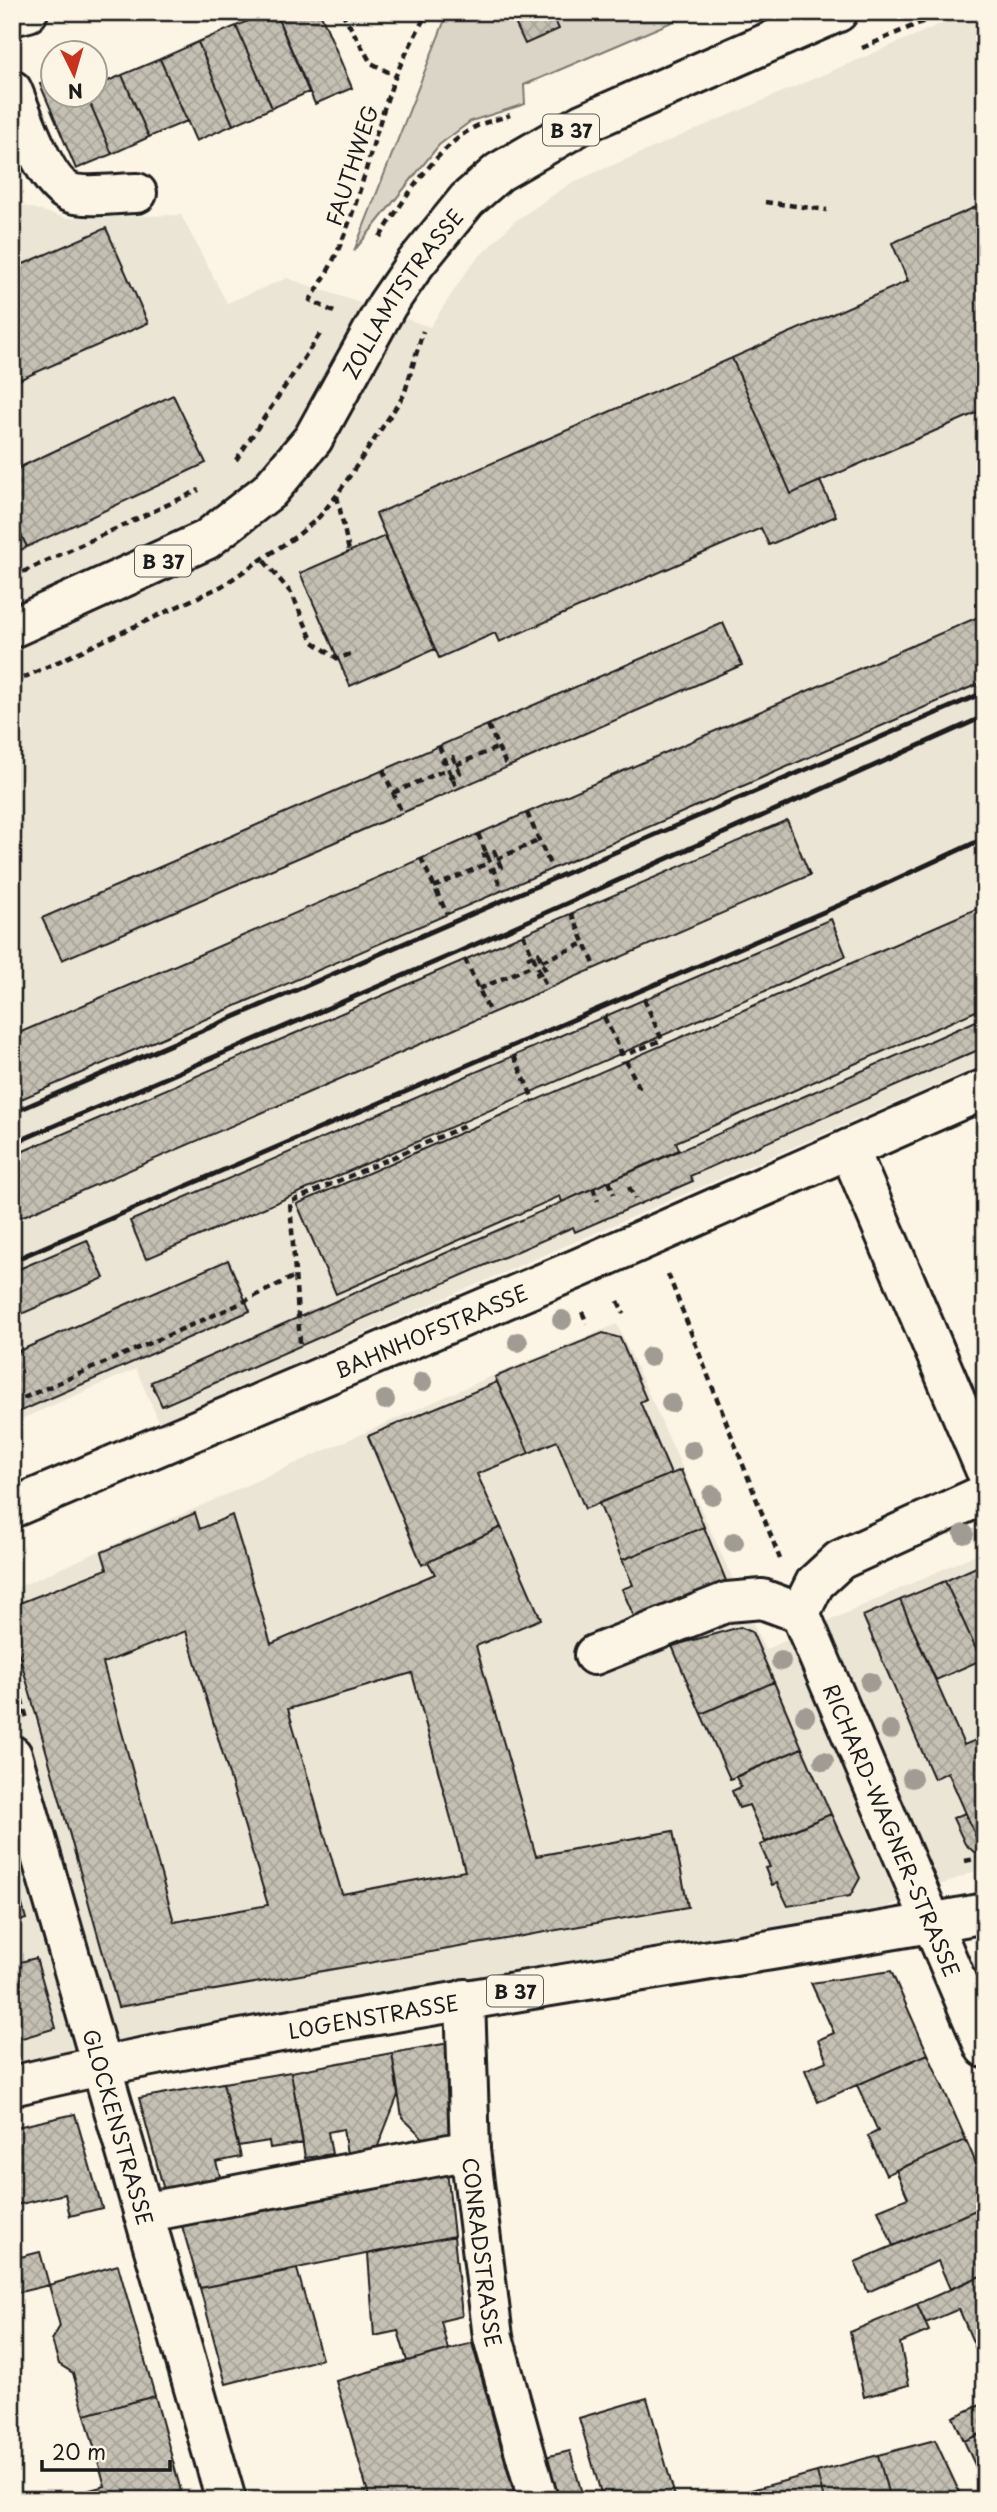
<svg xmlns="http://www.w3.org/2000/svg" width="997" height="2512" font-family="'Playpen Sans',sans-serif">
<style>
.built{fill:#ebe5d6}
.green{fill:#dbd5c8;stroke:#7c7872;stroke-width:2}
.building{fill:url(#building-cross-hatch);stroke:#1c1c1c;stroke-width:2;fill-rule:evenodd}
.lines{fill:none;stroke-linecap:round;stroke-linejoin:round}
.minor-casing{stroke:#1c1c1c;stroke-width:44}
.major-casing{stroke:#1c1c1c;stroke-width:44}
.path{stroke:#1c1c1c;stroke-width:4.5;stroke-dasharray:7 5;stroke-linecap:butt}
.minor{stroke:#fcf5e5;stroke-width:38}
.major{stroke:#fcf5e5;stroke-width:38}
.rail{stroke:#1c1c1c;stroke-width:5}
.tree{fill:#a09c93}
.labels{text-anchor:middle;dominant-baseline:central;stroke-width:5;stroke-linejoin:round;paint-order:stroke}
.shield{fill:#fcf5e5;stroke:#5f5d58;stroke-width:2}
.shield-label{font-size:19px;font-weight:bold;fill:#1c1c1c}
.street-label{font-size:21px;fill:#1c1c1c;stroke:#fcf5e5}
</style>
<defs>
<pattern id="building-cross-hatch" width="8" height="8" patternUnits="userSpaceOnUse" patternTransform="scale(1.75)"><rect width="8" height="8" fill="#c4c0b3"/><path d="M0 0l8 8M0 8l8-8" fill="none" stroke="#a8a499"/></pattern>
</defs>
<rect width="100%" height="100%" fill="#fcf5e5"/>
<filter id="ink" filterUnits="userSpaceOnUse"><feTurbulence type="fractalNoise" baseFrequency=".0143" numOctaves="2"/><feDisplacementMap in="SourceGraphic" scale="14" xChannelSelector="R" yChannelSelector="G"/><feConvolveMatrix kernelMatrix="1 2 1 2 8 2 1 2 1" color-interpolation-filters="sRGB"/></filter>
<g filter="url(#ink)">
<path class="built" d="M969,12H985V1064L159,1422L136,1369L12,1423V194L17,204L67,218L181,215L227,303L287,278L430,327L470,266L515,221L571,183Z
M617,1324L765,1650L985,1550V1867L867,1915L484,1977L12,2072V1590L494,1375Z"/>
<path class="green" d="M448,12H729L681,18L524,85L525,104L471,121L439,145L354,251Z"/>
<path class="building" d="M269,12H275L309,92L272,108L236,26Z
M275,12H320L352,88L315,104Z
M510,12H551L559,29L525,44Z
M236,26L272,108L233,125L198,42Z
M198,42L233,125L196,141L160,59Z
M160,59L187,121L149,137L122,75Z
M122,75L149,137L112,154L86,94H94V87Z
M52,79V94H86L112,154L76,169L40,84Z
M985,203V409L791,494L732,358L908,281L892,243Z
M106,228L148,323L12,383V269Z
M732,358L791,494L820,481L836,516L769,545L761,528L499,642L495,633L439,658L376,514Z
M173,395L206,463L27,547L12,516V471Z
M12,516L27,547L12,554Z
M385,536L435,649L350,686L300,573Z
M985,614V681L12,1103V1036Z
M723,623L742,665L402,813L62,960L42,918Z
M787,820L810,875L12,1221V1156Z
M985,905V1007L676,1142L679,1150L562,1202L560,1196L336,1294L297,1204Z
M831,919L846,956L146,1259L130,1221Z
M985,1017V1047L690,1176L693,1181L575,1232L573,1227L162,1406L151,1382Z
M87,1240L104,1278L12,1318V1272Z
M228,1260L250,1311L12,1415V1354Z
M603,1333L620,1338L646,1399L640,1402L671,1474L585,1509L557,1441L529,1453L495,1377Z
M497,1382L529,1453L477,1474L501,1527L422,1565L368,1436Z
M681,1470L704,1527L622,1560L599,1503Z
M195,1513L200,1529L232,1515L271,1644L435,1574L428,1562L501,1527L541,1619L476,1646L536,1856L673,1831L688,1907L118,2007L12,1629V1606L107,1569L102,1552ZM186,1631L268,1905L174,1922L103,1663ZM412,1673L465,1871L342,1894L288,1709Z
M704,1527L729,1588L638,1626L622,1589L633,1585L622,1560Z
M985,1563V1659L981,1660L945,1581Z
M945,1581L981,1660L936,1680L900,1600Z
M900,1600L964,1745L981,1738L985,1745V1836L977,1839L948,1772L934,1779L863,1616Z
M740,1627L752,1632L774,1682L701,1714L672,1646Z
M774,1682L802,1748L730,1779L701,1714Z
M802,1748L831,1814L765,1842L749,1805L739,1808L732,1791L741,1787L736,1777Z
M965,1813L977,1839L985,1836V1853L974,1852L965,1844L953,1818Z
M831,1814L860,1878L850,1896L788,1906L777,1883L772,1885L765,1868L770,1867L760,1845Z
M13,1873L26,1919L12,1923V1874Z
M36,1958L56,2028L12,2041V1964Z
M891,1971L928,2054L818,2102L805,2070L827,2061L818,2040L834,2033L811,1983Z
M455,2042L456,2135L425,2140L402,2117L392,2053Z
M392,2053L398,2095L374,2156L348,2160L343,2129L328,2132L332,2154L305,2158L291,2072Z
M928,2054L966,2140L886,2175L868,2136L878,2131L857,2085Z
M291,2072L303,2143L270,2148L269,2141L238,2146L223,2083Z
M223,2083L241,2157L216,2162L222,2183L165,2194L139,2098Z
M75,2114L102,2208L70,2216L65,2194L16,2205L19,2218L12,2219V2128Z
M966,2140L985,2184V2206L893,2246L878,2210L908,2198L896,2170Z
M447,2170L454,2236L200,2288L180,2219Z
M985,2206V2274L950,2289L938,2261L868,2292L855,2262Z
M454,2236L462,2316L441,2321L448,2350L407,2361L398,2331L374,2336L368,2254Z
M40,2252L49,2285L12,2294V2259Z
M118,2265L155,2396L85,2415L73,2373L59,2364L52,2340L60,2326L49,2285Z
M297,2269L322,2359L226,2384L200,2288Z
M985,2274V2361L982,2363L959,2309L926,2323L917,2304Z
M917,2304L929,2331L900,2343L909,2385L864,2397L850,2332Z
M472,2343L516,2500H370L336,2381Z
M155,2396L181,2491L151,2500H68L67,2496L105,2486L85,2415Z
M647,2398L676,2500H603L579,2418Z
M985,2403V2432L964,2441L953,2417Z
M985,2432V2461L975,2465L964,2441Z
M935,2440L963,2500H890L878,2455Z
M570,2451L583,2497L584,2500H558L545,2457Z
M878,2455L890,2500H824L817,2472Z
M817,2472L824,2500H759L755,2489Z
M755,2489L759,2500H716Z
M181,2491L184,2500H151Z"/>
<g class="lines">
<g class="minor-casing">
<g id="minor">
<path d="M12,16L28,12"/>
<path d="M12,90C23,115 44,184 71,193C86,198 121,193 137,193"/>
<path d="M849,1149L985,1469"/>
<path id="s1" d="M12,1508L579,1268L985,1089"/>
<path id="s2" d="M800,1613L985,2048"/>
<path d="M800,1613L815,1583L840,1560L985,1494"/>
<path d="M594,1655L727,1602L762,1599L800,1613"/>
<path id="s3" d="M12,1755L226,2500"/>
<path id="s4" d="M465,1999L470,2150L493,2337L538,2500"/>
<path d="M143,2213L470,2150"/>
</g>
</g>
<g class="major-casing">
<g id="major">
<path id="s5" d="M12,628L206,540L269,491L313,439L387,305L415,264L467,200L499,172L582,124L838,12"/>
<path id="s6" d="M12,2086C107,2063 202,2046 297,2029C526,1988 756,1955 985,1913"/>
</g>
</g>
<path class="path" d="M342,12L371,63L396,76
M862,48L945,12
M765,202L827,210
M380,237C403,201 439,143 479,125C489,121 500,119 510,115
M334,312L310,300C358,232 366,151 396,75C405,54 417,33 427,12
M236,460L320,334
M337,496L349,551
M264,561L292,594L313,642L338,659L355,652
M12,577L199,490
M12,683L222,586L298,535L319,517L337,495L404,395L423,331
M488,725L507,767
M439,746L457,789
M441,762L453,757L460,773L448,778
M456,765L499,747
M383,770L402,813
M393,793L445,770
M527,813L552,869
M478,834L502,890
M482,856L494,851L501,867L489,871
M421,858L447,914
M497,859L540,840
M434,887L486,864
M571,913L596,968
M523,934L547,988
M527,958L538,953L546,971L534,975
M465,959L490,1013
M542,961L585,943
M479,989L531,966
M604,1017L639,1087L634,1089
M619,1049L622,1062
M630,1053L662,1040L644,999
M514,1056L534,1101
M609,1181L614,1194
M629,1187L635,1199
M593,1188L598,1201
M668,1274L780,1559
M618,1301L624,1314
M582,1312L587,1323
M300,1343L290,1202L467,1125
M12,1403L235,1306L295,1276
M12,1664L27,1719
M965,1861L985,1857"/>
<use href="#minor" class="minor"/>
<use href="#major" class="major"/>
<path class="rail" d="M12,1113L985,692
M12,1144L456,953L985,716
M12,1261L842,904L985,838"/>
</g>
<g class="tree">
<circle cx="562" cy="1320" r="10"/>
<circle cx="518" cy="1342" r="10"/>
<circle cx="650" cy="1357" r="10"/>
<circle cx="422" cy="1382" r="10"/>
<circle cx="385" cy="1400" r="10"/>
<circle cx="671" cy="1403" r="10"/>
<circle cx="692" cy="1450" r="10"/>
<circle cx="712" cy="1495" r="10"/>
<circle cx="964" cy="1534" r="10"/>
<circle cx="734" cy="1542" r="10"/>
<circle cx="781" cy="1661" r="10"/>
<circle cx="870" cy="1682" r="10"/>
<circle cx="805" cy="1716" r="10"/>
<circle cx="890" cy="1730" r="10"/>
<circle cx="824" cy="1761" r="10"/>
<circle cx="912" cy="1778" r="10"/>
</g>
</g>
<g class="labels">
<g class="shield">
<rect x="543" y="114.5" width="56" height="31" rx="5"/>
<rect x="135" y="545.5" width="56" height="31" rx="5"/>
<rect x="487" y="1975.5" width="56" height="31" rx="5"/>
</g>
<g class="shield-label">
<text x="571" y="130">B 37</text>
<text x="163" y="561">B 37</text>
<text x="515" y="1991">B 37</text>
</g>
<g class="street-label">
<text transform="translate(351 165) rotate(-72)">FAUTHWEG</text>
<text stroke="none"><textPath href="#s5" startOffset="532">ZOLLAMTSTRASSE</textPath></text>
<text stroke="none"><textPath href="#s1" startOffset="455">BAHNHOFSTRASSE</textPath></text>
<text stroke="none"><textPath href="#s2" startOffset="236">RICHARD-WAGNER-STRASSE</textPath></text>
<text stroke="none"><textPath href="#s6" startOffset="368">LOGENSTRASSE</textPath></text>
<text stroke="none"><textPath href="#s3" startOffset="387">GLOCKENSTRASSE</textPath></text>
<text stroke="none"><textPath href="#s4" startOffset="254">CONRADSTRASSE</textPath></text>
</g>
</g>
<rect width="997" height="2512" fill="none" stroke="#fcf5e5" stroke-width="42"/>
<rect x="21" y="21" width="955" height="2470" fill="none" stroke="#1c1c1c" stroke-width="2.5" filter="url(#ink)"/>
<g transform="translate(74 74) rotate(175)"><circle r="33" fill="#fcf5e5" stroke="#a29e95" stroke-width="2"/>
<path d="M0-5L12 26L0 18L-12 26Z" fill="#c8321e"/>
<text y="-10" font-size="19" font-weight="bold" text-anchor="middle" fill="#1c1c1c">N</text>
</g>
<path d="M42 2460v10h128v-10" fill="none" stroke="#1c1c1c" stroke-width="3.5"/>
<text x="52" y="2460" font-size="21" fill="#1c1c1c" stroke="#fcf5e5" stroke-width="5" paint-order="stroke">20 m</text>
</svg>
